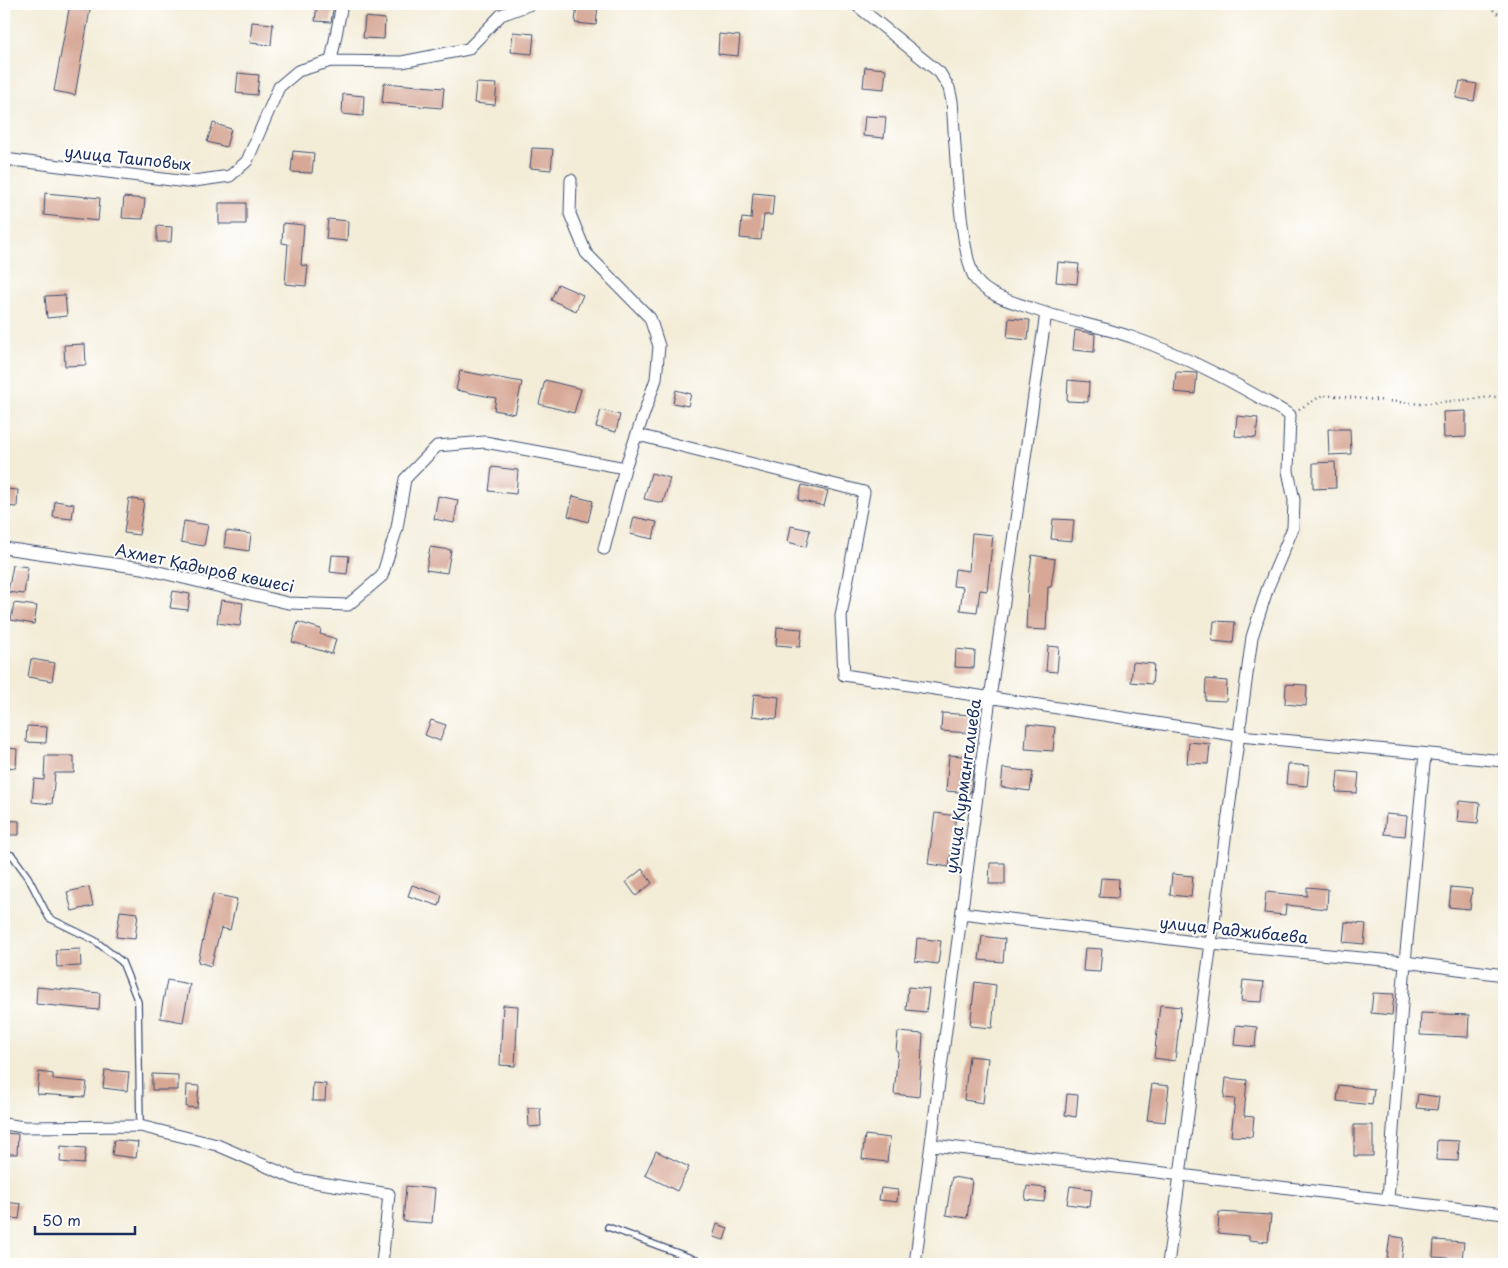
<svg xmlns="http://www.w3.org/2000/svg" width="1508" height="1268" font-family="'Playpen Sans',sans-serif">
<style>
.building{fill:#d7a896}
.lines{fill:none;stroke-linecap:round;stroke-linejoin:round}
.service-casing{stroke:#3b4b70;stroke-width:8}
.minor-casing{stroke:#3b4b70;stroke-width:13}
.path{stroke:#3b4b70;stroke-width:2.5;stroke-dasharray:1 4;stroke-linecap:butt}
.service{stroke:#fff;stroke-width:5.5}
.minor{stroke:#fff;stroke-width:11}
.labels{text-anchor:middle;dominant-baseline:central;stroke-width:4;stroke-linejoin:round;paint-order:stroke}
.street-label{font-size:16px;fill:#1b2f5e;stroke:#fff}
</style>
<rect width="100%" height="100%" fill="#fff"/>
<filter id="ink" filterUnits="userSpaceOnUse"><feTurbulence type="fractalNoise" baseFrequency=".02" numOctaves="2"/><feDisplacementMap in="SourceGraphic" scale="10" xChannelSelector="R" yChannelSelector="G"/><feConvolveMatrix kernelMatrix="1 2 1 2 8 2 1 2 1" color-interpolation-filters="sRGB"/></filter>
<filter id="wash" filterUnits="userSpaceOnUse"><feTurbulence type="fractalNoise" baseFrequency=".0096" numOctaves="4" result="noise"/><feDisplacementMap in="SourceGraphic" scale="20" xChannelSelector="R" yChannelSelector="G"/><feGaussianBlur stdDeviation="1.12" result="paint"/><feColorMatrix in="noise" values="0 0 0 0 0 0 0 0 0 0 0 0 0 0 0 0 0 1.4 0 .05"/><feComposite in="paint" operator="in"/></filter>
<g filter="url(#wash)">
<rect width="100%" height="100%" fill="#f3ecd7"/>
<g id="blocks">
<path class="building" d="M70,4H91L75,95L54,91Z
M317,4H334L331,22L315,21Z
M577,4L598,5L596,25L575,23Z
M365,17L385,19L384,39L363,38Z
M252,22L273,24L271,45L250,43Z
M513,32L534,34L532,54L511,52Z
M719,34L740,36L738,56L718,54Z
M865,67L886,69L884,89L863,87Z
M238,73L259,75L257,95L236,93Z
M1460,81L1477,84L1474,101L1456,98Z
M384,83L444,88L442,108L382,103Z
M476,83L497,84L495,105L474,103Z
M343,94L364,96L363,116L342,114Z
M865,116L886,117L884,138L863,136Z
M213,123L231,129L226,147L207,142Z
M532,148L553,149L551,170L530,168Z
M293,151L314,153L312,173L291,172Z
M45,193L100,198L98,221L44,215Z
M753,193L774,195L772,215H764L761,240L740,238L742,218L751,219Z
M124,197L145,199L143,219L122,218Z
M219,203H246V224H219Z
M328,219L348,221L347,241L326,239Z
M283,223L304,225L301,265L308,266L306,286L285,284L288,244L282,243Z
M157,226L172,227L171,242H157Z
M1058,262L1079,264L1077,284L1056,282Z
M558,284L583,295L576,311L551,300Z
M65,295L67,316L47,318L45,296Z
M1009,318L1030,320L1028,340L1007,338Z
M1075,330L1095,334L1094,352L1073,350Z
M85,344L86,365L65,366L64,345Z
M460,371L522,382L515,414L494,410L496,398L456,390Z
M1176,372L1197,373L1195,394L1174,392Z
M545,380L581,389L574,413L539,404Z
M1068,380L1089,382L1088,402L1067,401Z
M676,390L691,394L688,406L673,403Z
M601,410L620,415L616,432L596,427Z
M1466,411V437L1444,438L1443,412Z
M1237,416L1258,418L1256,438L1235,436Z
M1328,429H1350L1351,454L1329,455Z
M1335,462L1336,488L1313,489V463Z
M492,467L518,470L516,494L489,491Z
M651,473L670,478L663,503L644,499Z
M802,485L828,491L824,506L798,500Z
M4,489L18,490L17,507L4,506Z
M438,496L458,500L454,523L434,519Z
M573,496L593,501L588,522L568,516Z
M129,498L144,501L139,535L124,533Z
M55,501L74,504L72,519L53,517Z
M634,517L657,522L653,539L630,534Z
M1053,519L1074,520L1072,541L1051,539Z
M184,521L208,525L204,546L181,542Z
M791,526L810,530L806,547L788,542Z
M226,531L251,534L249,551L224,547Z
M972,533L993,535L987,591L980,590L977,612L960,610L963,587L953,586L955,569L969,571Z
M430,547L451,550L447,573L426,570Z
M332,555L349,556L347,574L330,572Z
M1032,555L1055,559L1051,587H1048L1046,630L1026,629L1028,584Z
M13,565L28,567L24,594L8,592Z
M173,591L190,594L188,610L170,608Z
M221,600L243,603L240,626L217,623Z
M14,603L37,606L34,624L11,620Z
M1214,621L1235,622L1233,643L1212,641Z
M298,622L321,629L320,634L336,639L332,654L292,642Z
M777,627L802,629L800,647L776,645Z
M1048,646L1059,647L1057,672L1046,671Z
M956,649L975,651L974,668L955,667Z
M31,659L55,663L52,681L28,677Z
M1133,662L1154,664L1152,684L1131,682Z
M1206,679L1227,681L1226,701L1205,700Z
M1286,684L1307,685L1306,706L1285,704Z
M754,694L779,697L777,719L752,716Z
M942,713L971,715L970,733L941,731Z
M431,720L446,725L440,741L425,735Z
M1027,724L1055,727L1053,751L1025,749Z
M27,726L47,727L46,743L26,742Z
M1189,742L1210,744L1208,764L1187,763Z
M7,748L17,749L16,768L5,767Z
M949,755L975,757L970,793L946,791Z
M45,756H74V773H55L52,804L32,802L34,779L44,780Z
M1288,764L1309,766L1307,786L1286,784Z
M1003,768L1033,772L1030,791L1001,787Z
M1338,771L1359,773L1357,793L1336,792Z
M1459,801L1480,803L1478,823L1457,821Z
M935,813L956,816L949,867L928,864Z
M1386,814L1407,816L1405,836L1384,834Z
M4,820L19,821V835H4Z
M990,863H1005V884H989Z
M642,869L652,883L636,896L626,882Z
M1172,874L1193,876L1191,897L1170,895Z
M1101,878L1119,879L1118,898L1099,897Z
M412,885L442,895L439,906L408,896Z
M89,887L93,906L72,911L67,892Z
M1307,887L1328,889L1327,909L1286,905L1285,915L1264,913L1266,892L1307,896Z
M1451,887L1472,889L1470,909L1449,907Z
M213,894L237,899L230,930L221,928L211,966L198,962Z
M120,911L138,913L135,939L116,937Z
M1345,922L1366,924L1364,944L1343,942Z
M982,936L1005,939L1003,962L979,960Z
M917,938L941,941L938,964L915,961Z
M1085,948L1102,949L1100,972L1083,971Z
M80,949L81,966L57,967L56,950Z
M167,980L190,984L183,1022L160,1018Z
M1243,980L1264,982L1262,1002L1241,1001Z
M975,982L996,985L992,1028L970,1026Z
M37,987L100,993L99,1010L36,1004Z
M908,987L929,989L926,1012L906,1010Z
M1373,993L1394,994L1392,1015L1371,1013Z
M503,1005L518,1006L515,1066L500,1065Z
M1160,1005L1181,1007L1175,1061L1154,1058Z
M1421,1013L1469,1015L1468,1037L1420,1035Z
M1236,1025L1257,1027L1255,1047L1234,1045Z
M898,1032L923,1034L919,1097L894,1094L898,1051H896Z
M969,1056L988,1058L983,1103L964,1100Z
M105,1070L129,1072L127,1091L103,1088Z
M39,1072L53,1074V1079L87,1082L85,1097L37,1094Z
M152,1074L178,1075V1090H152Z
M1226,1078L1247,1080L1244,1116L1254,1117L1252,1137L1231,1136L1235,1099L1224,1098Z
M313,1083L326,1084L325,1101H312Z
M1152,1084L1169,1086L1165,1122L1147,1120Z
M187,1085L199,1086L197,1108L186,1107Z
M1339,1085L1374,1089L1372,1105L1337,1101Z
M1067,1094L1078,1095L1076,1117L1065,1115Z
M1418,1094L1439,1097L1437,1110L1416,1108Z
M528,1108H540L541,1126L529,1127Z
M1354,1125H1373V1156H1354Z
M4,1133L18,1134L17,1154H4Z
M865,1135L890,1138L887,1162L862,1159Z
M114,1140L138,1142L136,1158L112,1155Z
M1437,1140L1459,1141L1458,1161L1436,1160Z
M61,1146L86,1148L84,1164L60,1162Z
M656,1151L689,1167L677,1191L645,1175Z
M952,1177L972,1180L967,1218L946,1215Z
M406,1186L435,1189L432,1223L403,1221Z
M1027,1186L1046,1188L1044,1202L1025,1200Z
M1070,1186L1092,1189L1090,1207L1067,1204Z
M881,1188L898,1190L897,1202L879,1200Z
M5,1202L21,1204L19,1219L4,1217Z
M1219,1212L1271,1215L1268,1242L1249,1240V1236L1218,1233Z
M717,1224L728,1228L724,1240L713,1237Z
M1390,1236L1404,1238L1401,1264H1386Z
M1434,1240L1464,1242L1462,1259L1433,1257Z"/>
</g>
</g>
<g filter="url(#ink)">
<use href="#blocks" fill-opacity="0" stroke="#3b4b70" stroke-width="1"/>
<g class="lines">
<g class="service-casing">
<path id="service" d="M4,854L12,855L28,877L49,918L94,940L122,962L138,1002L140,1126
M608,1227L707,1264"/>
</g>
<g class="minor-casing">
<path id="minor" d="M855,4L940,73L949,88L952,101C955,135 959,257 976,280C989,297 1014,302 1033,309C1066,321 1101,326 1134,338C1189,357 1240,386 1290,415L1288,471L1294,500L1293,528L1268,587L1252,637L1168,1264
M331,61L342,4
M4,159L187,182L230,176L247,161L279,87L298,71L331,61L402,62L468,49L501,15L531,4
M571,180L570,214L586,253L650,318L659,346L656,379L625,468L604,549
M638,435L864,492L841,616L844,675L1240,736L1504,761
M4,548L142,568L288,603L348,605L382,576L397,528L405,479L437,446L485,442L625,468
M962,913L1211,944L1405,962L1504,975
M4,1124L24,1127L140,1126L217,1145L296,1179L389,1194L382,1264
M933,1145L1504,1214
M1388,1200L1405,962L1425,754
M915,1264L990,698L1046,313"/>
</g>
<path class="path" d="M1485,4L1504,18
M1299,409L1323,395L1420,404L1504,396"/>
<use href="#service" class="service"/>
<use href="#minor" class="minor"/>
</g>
</g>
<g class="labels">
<g class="street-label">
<text transform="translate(128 157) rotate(6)">улица Таиповых</text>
<text transform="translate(205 567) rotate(12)">Ахмет Қадыров көшесі</text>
<text transform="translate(962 786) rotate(-82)">улица Курмангалиева</text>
<text transform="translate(1234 929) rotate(6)">улица Раджибаева</text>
</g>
</g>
<rect width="1508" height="1268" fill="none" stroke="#fff" stroke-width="20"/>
<path d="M35 1226v8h100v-8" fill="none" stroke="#1b2f5e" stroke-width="2.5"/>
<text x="42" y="1226" font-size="15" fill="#1b2f5e" stroke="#ffffff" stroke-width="4" paint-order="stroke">50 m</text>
</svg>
